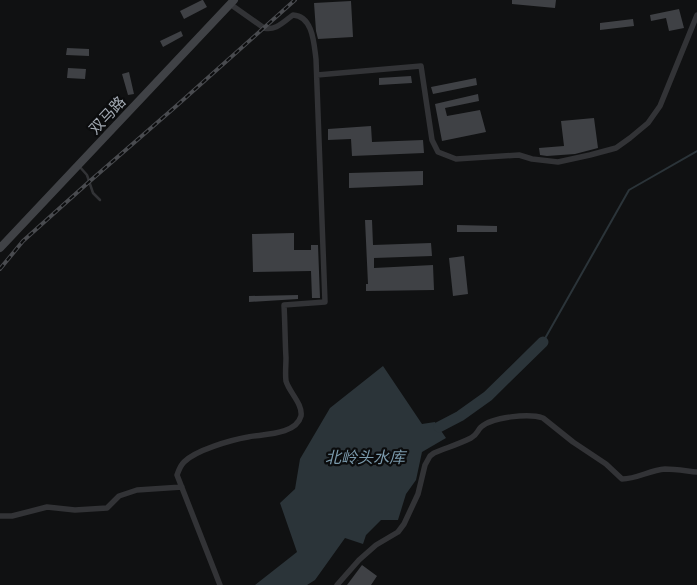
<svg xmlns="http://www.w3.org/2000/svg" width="697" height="585" font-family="'PT Sans Narrow','Noto Sans SC',sans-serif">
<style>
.water{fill:#2b3439}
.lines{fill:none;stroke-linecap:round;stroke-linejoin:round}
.stream{stroke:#2b3439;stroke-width:2}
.river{stroke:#2b3439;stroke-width:11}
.building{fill:#3f4145}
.lane{stroke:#323336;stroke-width:2.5}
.street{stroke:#323336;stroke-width:5.5}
.secondary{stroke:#404246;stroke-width:8}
.rail-casing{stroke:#494b4f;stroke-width:4}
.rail{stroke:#0b0c0d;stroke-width:2;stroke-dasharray:5.5;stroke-linecap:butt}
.labels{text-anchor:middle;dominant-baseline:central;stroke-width:4.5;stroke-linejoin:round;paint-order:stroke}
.street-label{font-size:15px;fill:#a2a9b2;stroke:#0b0c0d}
.water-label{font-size:16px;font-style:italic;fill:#7b9aac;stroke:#0b0c0d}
</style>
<rect width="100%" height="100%" fill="#101112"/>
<path class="water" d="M383,366L422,424L435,422L446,438L422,452L416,480L406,494L398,520H381L366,535L363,544L345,538L315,580L307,585H255L297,552L280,503L295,489L300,459L330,408Z"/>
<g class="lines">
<path class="stream" d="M543,342L629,190L697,151"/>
<path class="river" d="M439,427L460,416L488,396L543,342"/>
</g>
<path class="building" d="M202,0H203L207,7L184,19L180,11Z
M512,0H556L555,8L512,4Z
M351,1L353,37L318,39L316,31L314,3Z
M679,9L684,28L669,31L666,18L651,21L650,15Z
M633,19L634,26L600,30V23Z
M181,31L183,36L163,47L160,41Z
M67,48L89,49V56L66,55Z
M68,68L86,69L85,79L67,78Z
M129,72L134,94L128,95L122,74Z
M411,76L412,83L379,85V78Z
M476,78L477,85L433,94L431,87Z
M478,94L479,101L445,108L447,116L480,110L486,132L442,141L435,104Z
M594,118L598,148L575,154L547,156L540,155L539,148L564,146L561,121Z
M371,126L372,142L423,140L424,153L352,156L351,139L328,140V129Z
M423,171V185L349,188V173Z
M365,220H372L373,245L431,243L432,256L374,258V268L433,265L434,290L366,291V284H368Z
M457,225L497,226V232H457Z
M294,233V250H311V245H318L320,298H312L311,271L253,272L252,234Z
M464,256L468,294L453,296L449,258Z
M298,295V299L249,302V296Z
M362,565L377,576L371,585H347Z"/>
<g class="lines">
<path class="lane" d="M79,166L87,175L93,193L100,200"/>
<path class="street" d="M317,75L421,66L432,140L438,152L456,159L519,155L532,159L558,162L590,155L616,148L630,138L648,123L660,106L697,15
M0,516H12L47,507L75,510L107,508L119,496L137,490L182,487
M220,585L177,475C179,470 180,466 184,462C196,450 231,440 248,437C263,434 296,435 301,416C303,404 289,392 286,381C285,374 286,365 286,358C285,341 285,323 284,305L325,302L316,59C314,44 313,16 293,15C284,21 276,31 264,28L230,4
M337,585L359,560L376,545L398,532L404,524L418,494L425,465L430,456L434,453C446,448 459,444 471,438C479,433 476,432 481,427C492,417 529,413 543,418L573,442L606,464L622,479C637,479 650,470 665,469C675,469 687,471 697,472"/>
<path class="secondary" d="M0,248L234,0"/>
<g class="rail-casing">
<path id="rail" d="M0,269L23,241L90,181L174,108L295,0"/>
</g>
<use href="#rail" class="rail"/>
</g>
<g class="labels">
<g class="street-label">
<text transform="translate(107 115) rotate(-47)">双马路</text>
</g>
<g class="water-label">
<text x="365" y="457">北岭头水库</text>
</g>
</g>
</svg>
